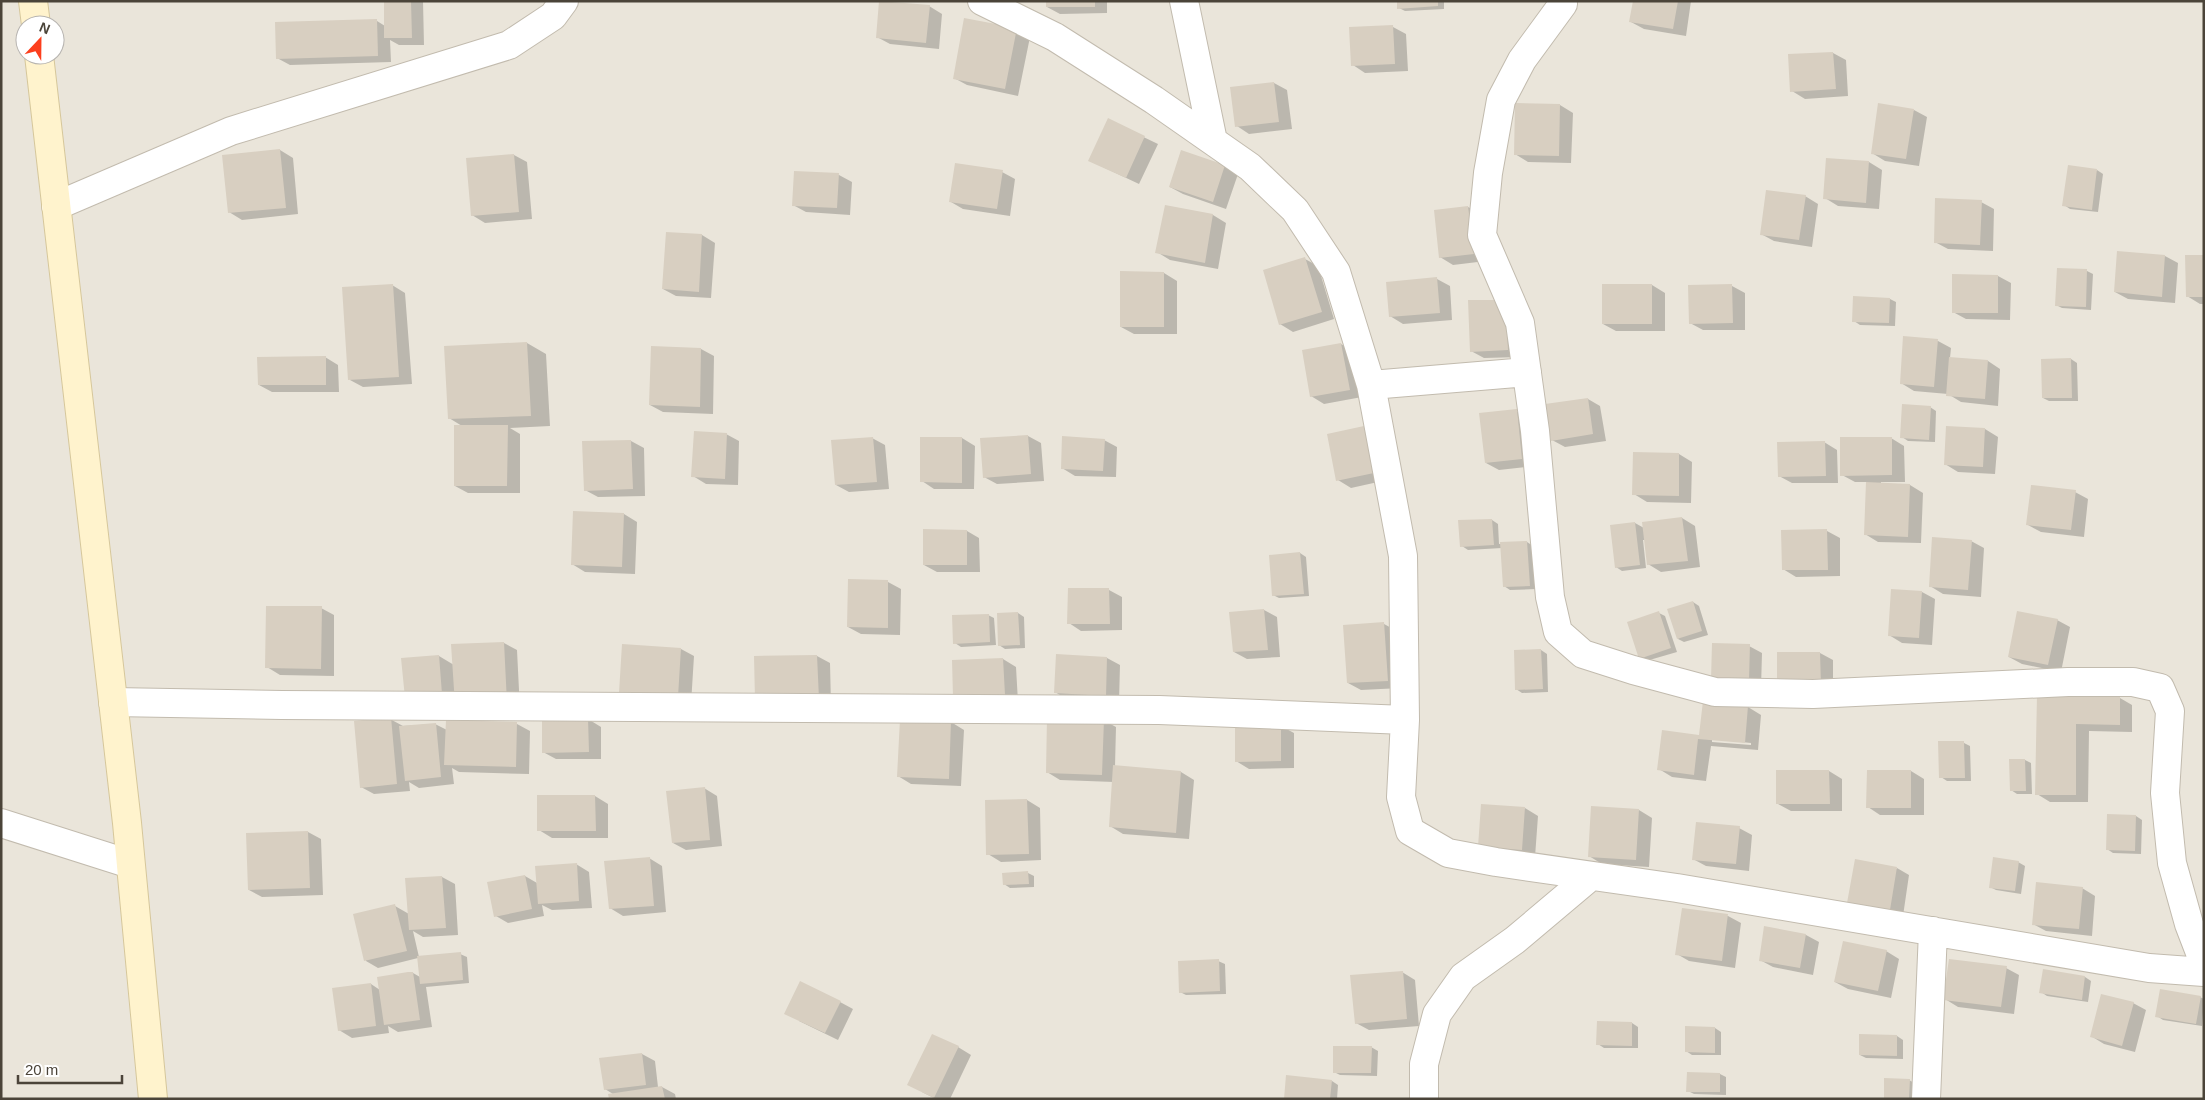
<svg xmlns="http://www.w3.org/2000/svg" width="2205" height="1100" font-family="Helvetica,sans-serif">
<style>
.residential{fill:#eae5da;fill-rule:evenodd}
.shadow{fill:#0003;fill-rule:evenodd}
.building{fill:#d8cfc1}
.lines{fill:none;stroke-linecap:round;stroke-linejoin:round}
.street-casing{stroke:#c2bbae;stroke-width:30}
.secondary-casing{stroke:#d6c79b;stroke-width:30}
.street{stroke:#fff;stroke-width:28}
.secondary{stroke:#fff3cd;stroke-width:28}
</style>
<rect width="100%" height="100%" fill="#f6f3ec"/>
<path class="residential" d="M1,1H2204V1099H1ZM25,25H55V55H25Z"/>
<path class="shadow" d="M385,1H423L424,45H399L390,40L391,62L290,65L277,58L377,21L385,26Z
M1047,1H1107V13L1060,14L1047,7Z
M1398,1H1444V9L1405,11L1399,8Z
M1634,1H1691L1686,36L1644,29L1631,22Z
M929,6L942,14L939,49L890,44L877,37Z
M1393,27L1406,34L1408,71L1365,73L1353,65Z
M1017,29L1030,37L1018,96L967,85L954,78Z
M1833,53L1846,60L1848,96L1805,99L1792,91Z
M1274,83L1287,90L1292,129L1249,134L1237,126Z
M1560,105L1573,113L1571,163L1528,162L1515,154Z
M1914,110L1927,117L1919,166L1885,161L1872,153Z
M1108,120L1158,144L1139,184L1103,167Z
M280,150L293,158L298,214L242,220L229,212Z
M1181,152L1225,166L1238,174L1226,209L1183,194L1170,187Z
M514,155L527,162L532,219L485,223L472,215Z
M1869,162L1882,170L1879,209L1838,206L1825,198Z
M2097,170L2103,174L2098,212L2070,209L2064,205Z
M795,172L839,175L852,182L850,215L806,212L793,205Z
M1002,172L1015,179L1010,216L963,209L951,202Z
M1805,196L1818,204L1812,247L1774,241L1761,234Z
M1981,202L1994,209L1993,251L1948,249L1935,242Z
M1166,206L1213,215L1226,223L1218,269L1170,260L1157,252Z
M1468,207L1481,214L1486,261L1453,265L1440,257Z
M667,233L702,235L715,243L711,298L676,296L663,289Z
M2165,256L2178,263L2175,303L2128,299L2115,292Z
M2204,256V304H2200L2187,296Z
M1305,259L1318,266L1334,319L1293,332L1280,324Z
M2058,269L2087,271L2093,274L2091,310L2062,308L2056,305Z
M1164,273L1177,281V334H1134L1121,327Z
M1998,276L2011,283L2010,320L1966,319L1953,312Z
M1437,279L1450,286L1452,320L1403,324L1390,316Z
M392,285L405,293L412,384L363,387L350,380Z
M1652,285L1665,293V331H1616L1603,324Z
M1732,286L1745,293V330H1703L1690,323Z
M1890,299L1896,302L1895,326L1860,325L1854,321Z
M1506,301L1520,357L1484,358L1471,351Z
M1904,338L1938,341L1951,348L1950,358L1988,361L2000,369L1998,406L1961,402L1948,394L1914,391L1901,383Z
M527,343L546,354L550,426L510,428L520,434V493H468L455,486L462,426L449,418Z
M1341,344L1354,352L1362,397L1324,404L1311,396Z
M701,349L714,356L713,414L663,412L650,405Z
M325,357L338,365L339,392H272L259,385Z
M2071,359L2077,363L2078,401H2049L2043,398Z
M1588,399L1600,406L1606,441L1565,447L1552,440Z
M1930,407L1936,411L1935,442L1908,441L1902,437Z
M1516,411L1529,418L1535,466L1499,470L1486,463Z
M1364,427L1377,435L1387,480L1351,488L1338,480Z
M1985,429L1998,437L1995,474L1958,472L1945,464Z
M726,434L739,441L738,485L706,484L693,476Z
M1028,436L1041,443L1044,481L997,484L984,477Z
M872,438L885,445L889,489L849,492L836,485Z
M962,438L975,446L974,489H934L922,481Z
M1891,438L1904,446L1905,482H1881V484L1910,485L1923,493L1921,543L1878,542L1865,534L1867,482H1855L1842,475Z
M1104,440L1117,447L1116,477L1075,476L1062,468Z
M631,441L644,448L645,496L598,497L585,490Z
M1824,442L1837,450L1838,483H1792L1779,476Z
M1679,454L1692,462L1691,503L1647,502L1634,494Z
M2075,492L2088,499L2084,537L2041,532L2028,525Z
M624,514L637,522L635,574L585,572L572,564Z
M1682,518L1695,526L1700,567L1661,572L1648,564L1645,540H1643L1646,568L1622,571L1616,567L1635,523L1644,528Z
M1492,520L1498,524L1499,544L1527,542L1533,546L1536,589L1510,590L1504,586L1502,548L1468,550L1462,546Z
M967,531L979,538L980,572H937L924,565Z
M1827,531L1840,538V576L1796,577L1783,569Z
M1971,541L1984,548L1981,597L1943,594L1930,586Z
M1300,553L1306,557L1309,596L1279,598L1273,595Z
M888,582L901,589L900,635L861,634L848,627Z
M1109,590L1122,597V630L1081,631L1069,623Z
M1922,592L1935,599L1932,645L1902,643L1889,635Z
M1693,602L1699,606L1708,635L1684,642L1678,639Z
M321,608L334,615V676L280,675L267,667Z
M1264,610L1277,617L1280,657L1247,659L1234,652L1231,613Z
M1018,613L1024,617L1025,648L1005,649L999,645Z
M1659,613L1665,616L1677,652L1646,661L1640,658Z
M988,615L994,618L996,645L961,647L955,643Z
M2057,620L2070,627L2061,672L2022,664L2009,657Z
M1384,624L1397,631L1401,688L1361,690L1348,683Z
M504,643L517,650L520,710L419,704L439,656L454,665Z
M1749,646L1762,653L1761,688L1725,686Z
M681,649L694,656L691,704L633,700Z
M1541,650L1547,654L1548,692L1522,693L1516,689Z
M1820,653L1833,660V691L1791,692Z
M817,656L830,663L831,705L770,707Z
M1107,658L1120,665L1119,702L1068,700L1055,692Z
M1003,659L1016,667L1018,702L968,704Z
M2038,697L2120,698L2132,705V732L2089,731L2088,802H2050L2037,794Z
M1704,702L1748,707L1761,715L1758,750L1711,746L1706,781L1672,777L1659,769L1700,736ZM1712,739L1751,743V745L1712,742Z
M390,719L403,726L435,724L447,730V721L517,724L530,731L529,774L459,772L452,768L454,784L419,788L409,782L410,791L374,794L361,787Z
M588,719L601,727V759H556L543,752Z
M1103,720L1116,727L1115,767L1181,772L1194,780L1189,839L1123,834L1110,826L1114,782L1060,780L1047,772Z
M951,722L964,730L961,786L911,784L898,776Z
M1281,726L1294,733V768L1249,769L1236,761Z
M1940,743H1964L1970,746L1971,781H1947L1941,777Z
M2025,760L2031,763L2032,794H2017L2011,790Z
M1829,771L1842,779V811H1791L1778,804Z
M1911,771L1924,779V815H1880L1868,807Z
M704,788L717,796L722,846L686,850L673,843Z
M539,796H595L608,804V838H552L539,830Z
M1027,800L1040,808L1041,860L1001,862L988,854Z
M1525,808L1538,816L1535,857L1492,854Z
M1639,810L1652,818L1649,867L1602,864L1589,856Z
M2136,816L2142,820L2141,854L2113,853L2107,849Z
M1739,828L1752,835L1749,871L1706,866L1693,859Z
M308,832L321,839L323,895L262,897L249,890Z
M649,858L662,866L666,912L623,916L610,908Z
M2018,862L2025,866L2021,894L1996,890L1990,887Z
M576,864L589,872L592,908L552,910L542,905L544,916L508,923L496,916L525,876L537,883Z
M1897,868L1909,875L1903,916L1861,910Z
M1028,873L1034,876V887L1010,888L1004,884Z
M442,877L455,884L458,935L423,937L413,931L419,957L460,954L467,957L469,983L426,987L432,1027L398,1032L388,1026L389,1033L352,1038L339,1030L371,984L380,990L413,973L420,977L418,958L378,968L366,961L354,915L395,906L409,914Z
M2082,888L2095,896L2092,936L2046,931L2033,924Z
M1683,909L1728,916L1741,923L1735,968L1689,961L1677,954Z
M1765,927L1806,935L1819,942L1813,975L1773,967L1760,960Z
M1886,951L1899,959L1891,998L1848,989L1835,982Z
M1218,961L1225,964L1226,994L1186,995L1180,992Z
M2006,968L2019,975L2014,1014L1958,1007L1945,999Z
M2044,971L2085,977L2091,981L2088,1002L2047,996L2041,992Z
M1402,972L1415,980L1419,1026L1369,1030L1356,1023Z
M2200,997L2204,999L2202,1026L2163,1020L2157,1016Z
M840,1002L853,1009L838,1040L799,1021Z
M2133,1003L2146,1010L2135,1052L2104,1044L2091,1036Z
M1598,1022L1632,1023L1638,1027V1048H1604L1598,1044Z
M1715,1028L1721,1032V1055H1692L1686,1051Z
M1897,1036L1903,1040V1059L1866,1058L1860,1055Z
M958,1047L971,1055L950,1099H936L922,1092Z
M1371,1047L1378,1051L1377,1076L1340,1075L1334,1072Z
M642,1054L655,1061L658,1087H662L675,1094L676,1099H610L613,1094L605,1089Z
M1720,1074L1726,1077V1095L1694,1094L1688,1091Z
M1909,1080L1916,1084L1915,1099H1885Z
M1332,1081L1338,1085L1337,1099H1285Z"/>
<path class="building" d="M384,1H411L412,38H384Z
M879,1L930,5L926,43L876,38Z
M1046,1H1095V7H1046Z
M1397,1H1438V6L1397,9Z
M1633,1H1678L1673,29L1629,22Z
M964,18L1017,28L1005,89L953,79Z
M377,19L378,56L276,59L275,22Z
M1393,25L1395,64L1351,66L1349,27Z
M1833,52L1836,89L1790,92L1788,54Z
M1274,82L1279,122L1235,127L1230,87Z
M1515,103L1560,104L1559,156L1514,155Z
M1878,103L1914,109L1906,159L1871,154Z
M1108,118L1145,136L1126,178L1088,161Z
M280,149L286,208L228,213L222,155Z
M1181,150L1225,165L1213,202L1169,187Z
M514,154L519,212L471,216L466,158Z
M1826,158L1869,161L1866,203L1823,199Z
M955,163L1003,170L997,209L949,202Z
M2068,165L2097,169L2092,210L2062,206Z
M794,171L839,173L837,208L792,206Z
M1766,190L1806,195L1799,240L1760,235Z
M1935,198L1982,200L1980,245L1934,243Z
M1165,205L1213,214L1205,263L1155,253Z
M1468,206L1474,254L1439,258L1434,210Z
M666,232L702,234L699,292L662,289Z
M2117,251L2165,255L2162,297L2114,292Z
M2185,255H2204V297H2186Z
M1305,257L1322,312L1279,325L1263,270Z
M2057,268L2087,269L2086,307L2055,306Z
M1120,271L1164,272V327H1120Z
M1952,274L1998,275V313H1952Z
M1437,277L1440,313L1389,317L1386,282Z
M393,284L399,377L348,380L342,287Z
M1602,284H1652V324H1602Z
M1732,284L1733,323L1689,324L1688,285Z
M1853,296L1890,298L1889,323L1852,322Z
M1468,300H1506L1508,350L1470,352Z
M1903,336L1938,339L1934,387L1900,384Z
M527,342L531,416L448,419L444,346Z
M1341,343L1350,390L1310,397L1302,350Z
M651,346L701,348L700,407L649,405Z
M326,356V385H258L257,357Z
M1949,357L1988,360L1985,399L1946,396Z
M2071,358L2072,398H2042L2041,359Z
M1588,398L1593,434L1551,441L1545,404Z
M1902,404L1931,406L1929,440L1900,438Z
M1517,409L1522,459L1485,463L1479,413Z
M454,425H508L507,486H454Z
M1364,426L1374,473L1336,481L1327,434Z
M1946,426L1985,428L1983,467L1944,465Z
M694,431L727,433L725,479L691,477Z
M1028,435L1031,474L983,478L980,438Z
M1062,436L1105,439L1103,471L1061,469Z
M873,437L877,482L835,485L831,440Z
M920,437H962V483L920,482Z
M1840,437H1892V475L1840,476Z
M631,440L633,489L584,491L582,441Z
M1825,441L1826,476L1778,477L1777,442Z
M1633,452L1679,453V496L1632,495Z
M1866,482L1910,484L1908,537L1864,535Z
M2031,485L2076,490L2071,530L2026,525Z
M573,511L624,513L622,567L571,565Z
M1682,517L1688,561L1647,565L1642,522Z
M1492,519L1494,545L1460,547L1458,520Z
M1635,522L1640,565L1615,568L1610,525Z
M923,529L967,530V565H923Z
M1827,529L1828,570H1782L1781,530Z
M1932,537L1972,540L1968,590L1929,587Z
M1527,541L1530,586L1503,587L1500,542Z
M1300,552L1304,594L1272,596L1269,555Z
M848,579L888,580V628L847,627Z
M1068,588H1109L1110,624H1067Z
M1891,589L1922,591L1919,638L1888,636Z
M1693,601L1702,631L1677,639L1667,609Z
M266,606H322L321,669L265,668Z
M1264,609L1268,650L1233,652L1229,612Z
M1659,611L1671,648L1639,659L1627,622Z
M2017,611L2058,619L2048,665L2008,657Z
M1018,612L1020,645L998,646L997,613Z
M989,614L990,642L953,644L952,615Z
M1384,622L1388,681L1347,683L1343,625Z
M504,642L507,703L455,705L451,644Z
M1712,643L1750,644L1749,681L1711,680Z
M622,644L681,648L678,697L619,693Z
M1541,649L1543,689L1515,690L1514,650Z
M1777,652H1820L1821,685H1777Z
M1056,654L1107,657L1106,696L1054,693Z
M439,655L442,694L405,698L401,658Z
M817,655L819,699L755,700L754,656Z
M1003,658L1005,695L953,697L952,660Z
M2037,695L2120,696V725L2076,724V795H2035Z
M1703,701L1748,706L1745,743L1698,739L1694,775L1657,770L1662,730L1699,735Z
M391,717L397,784L360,788L354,721Z
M1047,717L1104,719L1102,775L1046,773Z
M588,718L589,752L542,753V719Z
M900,719L951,721L949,779L897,777Z
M446,720L517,722L516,767L444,765Z
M436,723L441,777L405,781L399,726Z
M1281,724V761L1235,762V725Z
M1938,741H1964L1965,778H1939Z
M2009,759H2025L2026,791H2010Z
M1113,765L1181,771L1176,833L1109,827Z
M1776,770H1829L1830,804H1776Z
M1867,770H1911V808H1866Z
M705,787L710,840L672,843L666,791Z
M537,795H595L596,831H537Z
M1027,799L1029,854L986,855L985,800Z
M1481,804L1525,807L1522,850L1478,847Z
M1591,806L1639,809L1636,860L1588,857Z
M2107,814L2136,815L2135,851L2106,850Z
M1696,822L1740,826L1736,864L1692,860Z
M308,831L310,888L248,890L246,833Z
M650,857L654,906L609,909L604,861Z
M1993,857L2019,861L2015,891L1989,888Z
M1855,859L1897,867L1890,910L1847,903Z
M577,863L579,901L538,904L535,866Z
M1028,871L1029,884L1003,885L1002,873Z
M525,875L532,909L494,917L487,882Z
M442,876L446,928L409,930L405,878Z
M2036,882L2083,887L2079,929L2032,925Z
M395,904L407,951L364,961L353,914Z
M1682,908L1728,914L1722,961L1675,955Z
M1764,926L1806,934L1800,968L1759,961Z
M1843,941L1887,950L1878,991L1834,982Z
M461,952L463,980L420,984L417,956Z
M1219,959L1220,991L1179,993L1178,961Z
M1949,959L2007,966L2001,1007L1943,1000Z
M2043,969L2085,976L2082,1000L2039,993Z
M1403,971L1407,1019L1355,1024L1350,975Z
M408,972H413L420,1020L384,1025L377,977Z
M800,981L841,1001L825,1033L784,1014Z
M371,983L376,1026L338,1031L332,988Z
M2160,989L2201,996L2196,1024L2155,1017Z
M2101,994L2134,1002L2122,1046L2090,1037Z
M1597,1021L1632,1022V1046L1596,1045Z
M1685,1026L1715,1027V1053L1685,1052Z
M932,1034L959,1046L934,1098L907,1085Z
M1859,1034L1897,1035V1056L1859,1055Z
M1333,1046H1372L1371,1073H1333Z
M642,1053L646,1085L604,1090L599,1058Z
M1687,1072L1720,1073V1092H1686Z
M1286,1075L1332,1080L1330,1099H1284Z
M1884,1078L1910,1079L1909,1099H1884Z
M662,1086L665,1099H609L608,1094Z"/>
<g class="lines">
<g class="street-casing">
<path id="street" d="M982,1L1055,37L1154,100L1250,167L1295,210L1336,272L1371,385L1403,556L1405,720L1401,797L1410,831L1448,853L1496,862L1677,888L2149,968L2204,972
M1184,1L1213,141
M1563,4L1522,60L1501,100L1488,173L1482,235L1520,323L1535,431L1550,597L1558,632L1583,654L1633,670L1715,692L1813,694L2068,682H2133L2160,688L2170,711L2165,793L2172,863L2189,924L2204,963
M56,206L231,131L509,45L553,16L564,1
M1371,385L1527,372
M113,702L282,705L1159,710L1405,720
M1,823L130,864
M1424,1099V1064L1437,1014L1463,977L1515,940L1591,876
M1926,1099L1933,931"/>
</g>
<g class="secondary-casing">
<path id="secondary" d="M33,1L36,25
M39,55L127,823L153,1099"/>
</g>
<use href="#street" class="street"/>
<use href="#secondary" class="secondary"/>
</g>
<rect width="2205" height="1100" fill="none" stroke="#4b4439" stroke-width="5"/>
<g transform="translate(40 40) rotate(22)"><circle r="24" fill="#ffffff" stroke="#b7b4b0"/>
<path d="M0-4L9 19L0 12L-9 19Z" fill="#fc3f1d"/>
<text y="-8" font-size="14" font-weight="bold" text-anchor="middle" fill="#4b4439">N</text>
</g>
<path d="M18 1075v8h104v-8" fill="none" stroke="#4b4439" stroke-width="2.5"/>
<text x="25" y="1075" font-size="15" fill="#4b4439" stroke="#ffffff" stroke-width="4" paint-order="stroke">20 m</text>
</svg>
